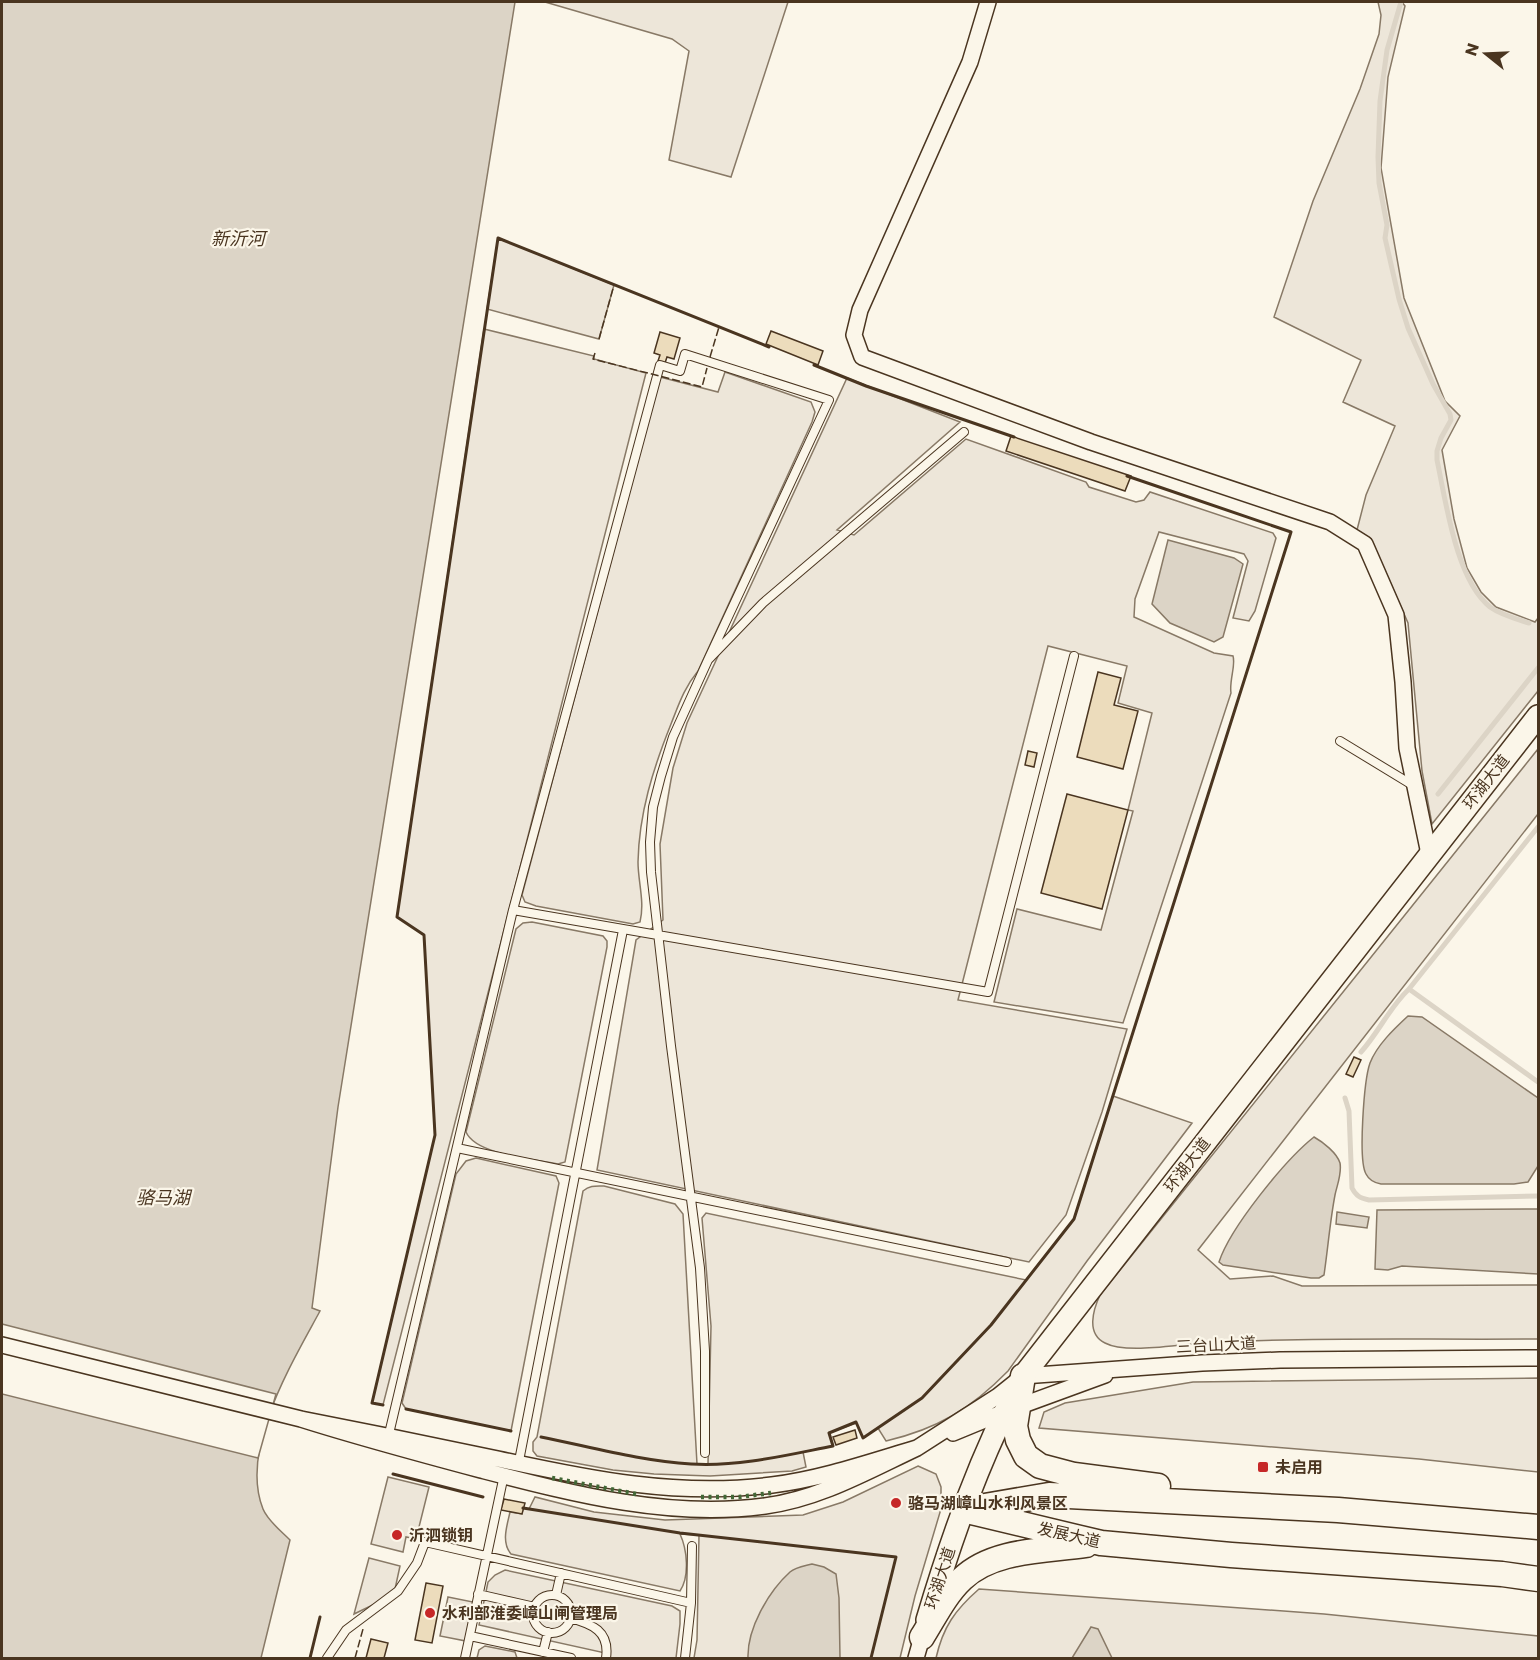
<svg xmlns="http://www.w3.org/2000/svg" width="1540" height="1660" font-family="Poppins,'Noto Sans SC',sans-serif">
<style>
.green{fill:#ede6d9;stroke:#887966;stroke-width:1.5}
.water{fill:#dcd4c6;stroke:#887966;stroke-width:1.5}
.pier{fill:#fbf6e9;stroke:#887966;stroke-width:1.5}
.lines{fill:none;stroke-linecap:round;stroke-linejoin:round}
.stream{stroke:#dcd4c6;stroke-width:5}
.building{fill:#ecdcbc;stroke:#4a3520;stroke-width:1.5}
.lane-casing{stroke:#4a3520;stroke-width:10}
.street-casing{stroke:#4a3520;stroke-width:18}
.secondary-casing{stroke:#4a3520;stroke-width:24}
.primary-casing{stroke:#4a3520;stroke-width:27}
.lane{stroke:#fbf6e9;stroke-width:8}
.street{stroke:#fbf6e9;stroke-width:15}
.secondary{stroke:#fbf6e9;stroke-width:21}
.primary{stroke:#fbf6e9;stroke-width:24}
.hedge{stroke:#436837;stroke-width:4.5;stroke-dasharray:3 4.5;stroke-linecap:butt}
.fence{stroke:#4a3520;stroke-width:1.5;stroke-dasharray:8 3;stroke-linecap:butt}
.wall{stroke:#4a3520;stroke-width:3}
.poi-dot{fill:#c62828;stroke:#fbf6e9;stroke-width:2}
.labels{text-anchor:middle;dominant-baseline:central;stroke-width:4.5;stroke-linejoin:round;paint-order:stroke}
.street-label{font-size:16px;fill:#4a3520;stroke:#fbf6e9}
.poi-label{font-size:16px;font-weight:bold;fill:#4a3520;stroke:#fbf6e9;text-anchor:start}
.water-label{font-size:18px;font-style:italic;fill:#4a3520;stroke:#fbf6e9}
</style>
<rect width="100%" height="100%" fill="#fbf6e9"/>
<path class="green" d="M545,2H788L731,177L669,160L689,51L672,39Z
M1378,2H1402L1405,6L1388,77L1381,168L1404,298L1445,401L1460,416L1442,450L1454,519L1467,568L1481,592L1496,607L1535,622L1538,618V691L1432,824L1422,771L1408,623L1371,539L1357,530L1366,495L1395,426L1343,402L1361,360L1274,317L1313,201L1360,89L1379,34L1381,15Z
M498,238L614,285L599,339L487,309Z
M484,329L594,356V359L646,373L383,1405L372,1403L435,1135L424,935L397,917Z
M725,372L811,402L815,412L812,422L698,671C684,688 679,704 671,724C653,769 639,813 638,862C638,882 645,902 640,922L633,924L536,906L525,902L522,895L660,377L718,392Z
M847,378L960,422L837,530L854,535L966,439L1086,482L1089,487L1136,502L1144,500L1150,492L1273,533L1276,538L1255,611L1249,621L1233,618L1248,561L1244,554L1159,532L1135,599L1134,617L1214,653L1233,656C1236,665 1229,681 1231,693L1123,1023L994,1002L1017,909L1101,930L1133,811L1128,810L1152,713L1118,703L1127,666L1048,646L958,1000L1127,1029L1102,1112L1066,1215L1029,1262L597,1170L636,940L663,920L660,844L673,768L687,723Z
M1538,749V814L1198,1250L1230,1279L1273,1276L1302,1286L1538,1285V1339C1430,1340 1322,1337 1214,1342C1187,1343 1127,1355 1105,1343C1086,1334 1093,1310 1100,1295Z
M532,922L603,936L607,941V947L565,1162L558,1164C534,1159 476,1155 466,1132L516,929L523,923Z
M1113,1096L1192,1123L1087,1261L1008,1371C971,1409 937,1429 886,1441L878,1428L863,1438L856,1423L829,1433L833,1446L803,1452L806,1467L792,1471L710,1476L654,1474L613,1470L537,1456L533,1451V1442L537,1437L583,1191C590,1185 596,1186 604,1186L675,1204L683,1214L697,1464H708L711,1326L702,1218L706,1213L1026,1280L1074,1219Z
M476,1158L556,1176L559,1183L511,1431L406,1409L402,1403L456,1174L466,1161Z
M1538,1378V1472L1419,1459L1039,1428L1044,1412L1065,1403L1193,1382Z
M918,1466L936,1474L941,1487V1509L915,1596L900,1658H694L697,1640L699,1535L680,1534C687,1549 690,1576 680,1591L511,1554C501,1542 507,1526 510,1512L522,1514L523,1508L529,1509L535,1497L594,1512L665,1520L803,1515L843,1502Z
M388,1477L429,1487L416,1539L406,1537L403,1552L371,1544Z
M369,1558L400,1566L395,1589L379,1602L354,1614Z
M505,1570L672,1606L680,1611V1624L676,1658H610V1654L479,1625L488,1582L495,1575Z
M979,1589L1324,1614L1538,1636V1658H936C943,1627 955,1610 979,1589Z
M448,1597L473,1602L466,1641L440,1636Z
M485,1646L515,1652L517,1658H477L479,1650Z"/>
<path class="water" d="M2,2H515L338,1107L312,1308L320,1311C292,1363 239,1449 263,1509C268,1521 281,1531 290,1540L261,1658H2Z
M1168,540L1234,558L1243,564L1223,637L1214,642L1170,623L1152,604Z
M1408,1016L1422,1017L1538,1098V1166L1528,1182L1514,1184H1381C1375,1183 1369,1180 1366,1174C1358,1160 1364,1080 1370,1063C1377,1045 1394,1029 1408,1016Z
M1314,1137C1323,1142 1337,1153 1340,1163C1342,1174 1337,1185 1335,1195C1330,1221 1328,1248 1324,1275L1319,1278H1311L1223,1265L1219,1262C1230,1228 1285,1160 1314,1137Z
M1538,1209V1274L1402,1266L1388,1270L1375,1269L1377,1210Z
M1337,1212L1369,1217L1367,1228L1336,1224Z
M812,1564L824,1567L836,1574L839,1598L840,1658H748C747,1629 768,1592 790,1572C796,1567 805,1566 812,1564Z
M1091,1627L1098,1629L1112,1658H1072Z"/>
<path class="pier" d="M2,1324L276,1394L258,1458L2,1394Z"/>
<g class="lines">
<path class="stream" d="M1401,2L1387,50L1380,101L1378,157L1379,183L1387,225L1385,238L1399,299L1408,328L1433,384L1450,414L1451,420L1441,438L1437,451V460C1446,502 1456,580 1490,607C1501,615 1516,619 1529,623
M1438,794L1538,668
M1409,989L1538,1082
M1361,1052C1379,1032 1389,1008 1409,989L1538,827
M1345,1098L1349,1111L1352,1188C1356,1196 1360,1198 1369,1200L1538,1196"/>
</g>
<path class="building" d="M771,331L823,351L818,365L766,344Z
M660,332L680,338L674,359L667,357L665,363L658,361L660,355L654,353Z
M1011,436L1131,476L1125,491L1006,451Z
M1098,672L1121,678L1114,705L1138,711L1123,769L1077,757Z
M1028,751L1037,753L1034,767L1025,765Z
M1067,794L1128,810L1102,909L1041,893Z
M1354,1057L1361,1060L1353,1077L1346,1074Z
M855,1430L857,1438L836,1445L833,1437Z
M504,1499L525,1503L522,1514L501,1510Z
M426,1583L443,1586L432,1643L415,1640Z
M371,1639L388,1643L384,1658H366Z"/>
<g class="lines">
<g class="lane-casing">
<path id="lane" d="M1340,741L1414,786
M513,910L988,992L1074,656
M457,1148L1007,1262
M388,1438L513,910L660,365L680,371L685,354L829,400L708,660
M705,1453V1351L700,1268L671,1046L651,872L650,842L653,807L661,776L673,737L708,660L763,603L964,432
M518,1466L623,930
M478,1594L535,1607
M556,1595L561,1573
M533 1614a19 19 0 1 1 38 0a19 19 0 1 1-38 0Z
M570,1618C592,1624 610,1631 606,1658
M470,1636L571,1658
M543,1652L548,1632
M327,1658L346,1630L398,1591L417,1563L425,1542L691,1603
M465,1658L504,1475
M685,1658L691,1603L692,1546"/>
</g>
<g class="street-casing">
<path id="street" d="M988,2L970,62L860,310L854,335L862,357L1091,442L1330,522L1365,544L1396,615L1403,682L1407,748L1429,854
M2,1345L301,1419
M301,1419C367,1432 432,1445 498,1459C590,1479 677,1497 772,1485C821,1479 870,1462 917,1448C868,1471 819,1499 765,1506C669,1519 574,1494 481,1470C421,1454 361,1438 301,1419Z
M953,1433L1004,1412L1105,1375
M917,1448L998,1396L1023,1376L1202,1363L1280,1360L1538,1358
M916,1658L922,1637"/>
</g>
<g class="secondary-casing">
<path id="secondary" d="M927,1620C952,1536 981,1454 1023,1376L1538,716"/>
</g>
<g class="primary-casing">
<path id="primary" d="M1023,1376L1015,1426L1018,1440L1026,1456L1040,1466L1074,1475L1158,1486
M973,1508L1049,1495L1338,1510L1538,1527
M963,1510L1101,1543L1231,1555L1502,1574L1538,1579
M922,1637C934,1618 945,1595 962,1579C993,1549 1046,1551 1086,1545"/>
</g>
<use href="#lane" class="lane"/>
<use href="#street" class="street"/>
<use href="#secondary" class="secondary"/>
<use href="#primary" class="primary"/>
<path class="hedge" d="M552,1478L636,1494
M701,1497H739L771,1493"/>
<path class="fence" d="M599,339L614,285
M595,353L593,359L702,387L707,368
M710,357L719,327
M355,1658L363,1629"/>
<path class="wall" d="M814,365L866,386L1014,437
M383,1405L372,1403L435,1135L424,935L397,917L498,238L769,347
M406,1409L511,1431
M541,1437C591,1447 641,1461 691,1464C739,1467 787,1455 833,1446L829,1433L856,1422L863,1438L922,1398L991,1325L1074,1219L1291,532L1127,476
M393,1474L483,1497
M523,1508L680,1533L896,1557L871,1658
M310,1658L320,1617"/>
</g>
<g class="poi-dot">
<rect x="1257" y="1461" width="12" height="12" rx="3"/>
<circle cx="896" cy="1503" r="6"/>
<circle cx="397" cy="1535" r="6"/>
<circle cx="430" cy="1613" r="6"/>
</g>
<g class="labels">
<g class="street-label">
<text transform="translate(1486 782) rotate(-52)">环湖大道</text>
<text transform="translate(1187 1165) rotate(-52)">环湖大道</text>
<text transform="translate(1216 1345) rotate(-3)">三台山大道</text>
<text transform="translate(1069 1535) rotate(13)">发展大道</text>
<text transform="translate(940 1578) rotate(-72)">环湖大道</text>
</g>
<g class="poi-label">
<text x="1275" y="1467">未启用</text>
<text x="908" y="1503">骆马湖嶂山水利风景区</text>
<text x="409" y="1535">沂泗锁钥</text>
<text x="442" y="1613">水利部淮委嶂山闸管理局</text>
</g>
<g class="water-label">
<text x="238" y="238">新沂河</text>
<text x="163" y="1197">骆马湖</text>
</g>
</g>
<rect width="1540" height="1660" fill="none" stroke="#4a3520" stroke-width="6"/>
<g transform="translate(1486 54) rotate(288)" stroke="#fbf6e9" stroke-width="4.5" paint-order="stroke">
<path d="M0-4.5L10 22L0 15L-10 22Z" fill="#4a3520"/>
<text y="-9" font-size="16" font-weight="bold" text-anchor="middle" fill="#4a3520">N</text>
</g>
</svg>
